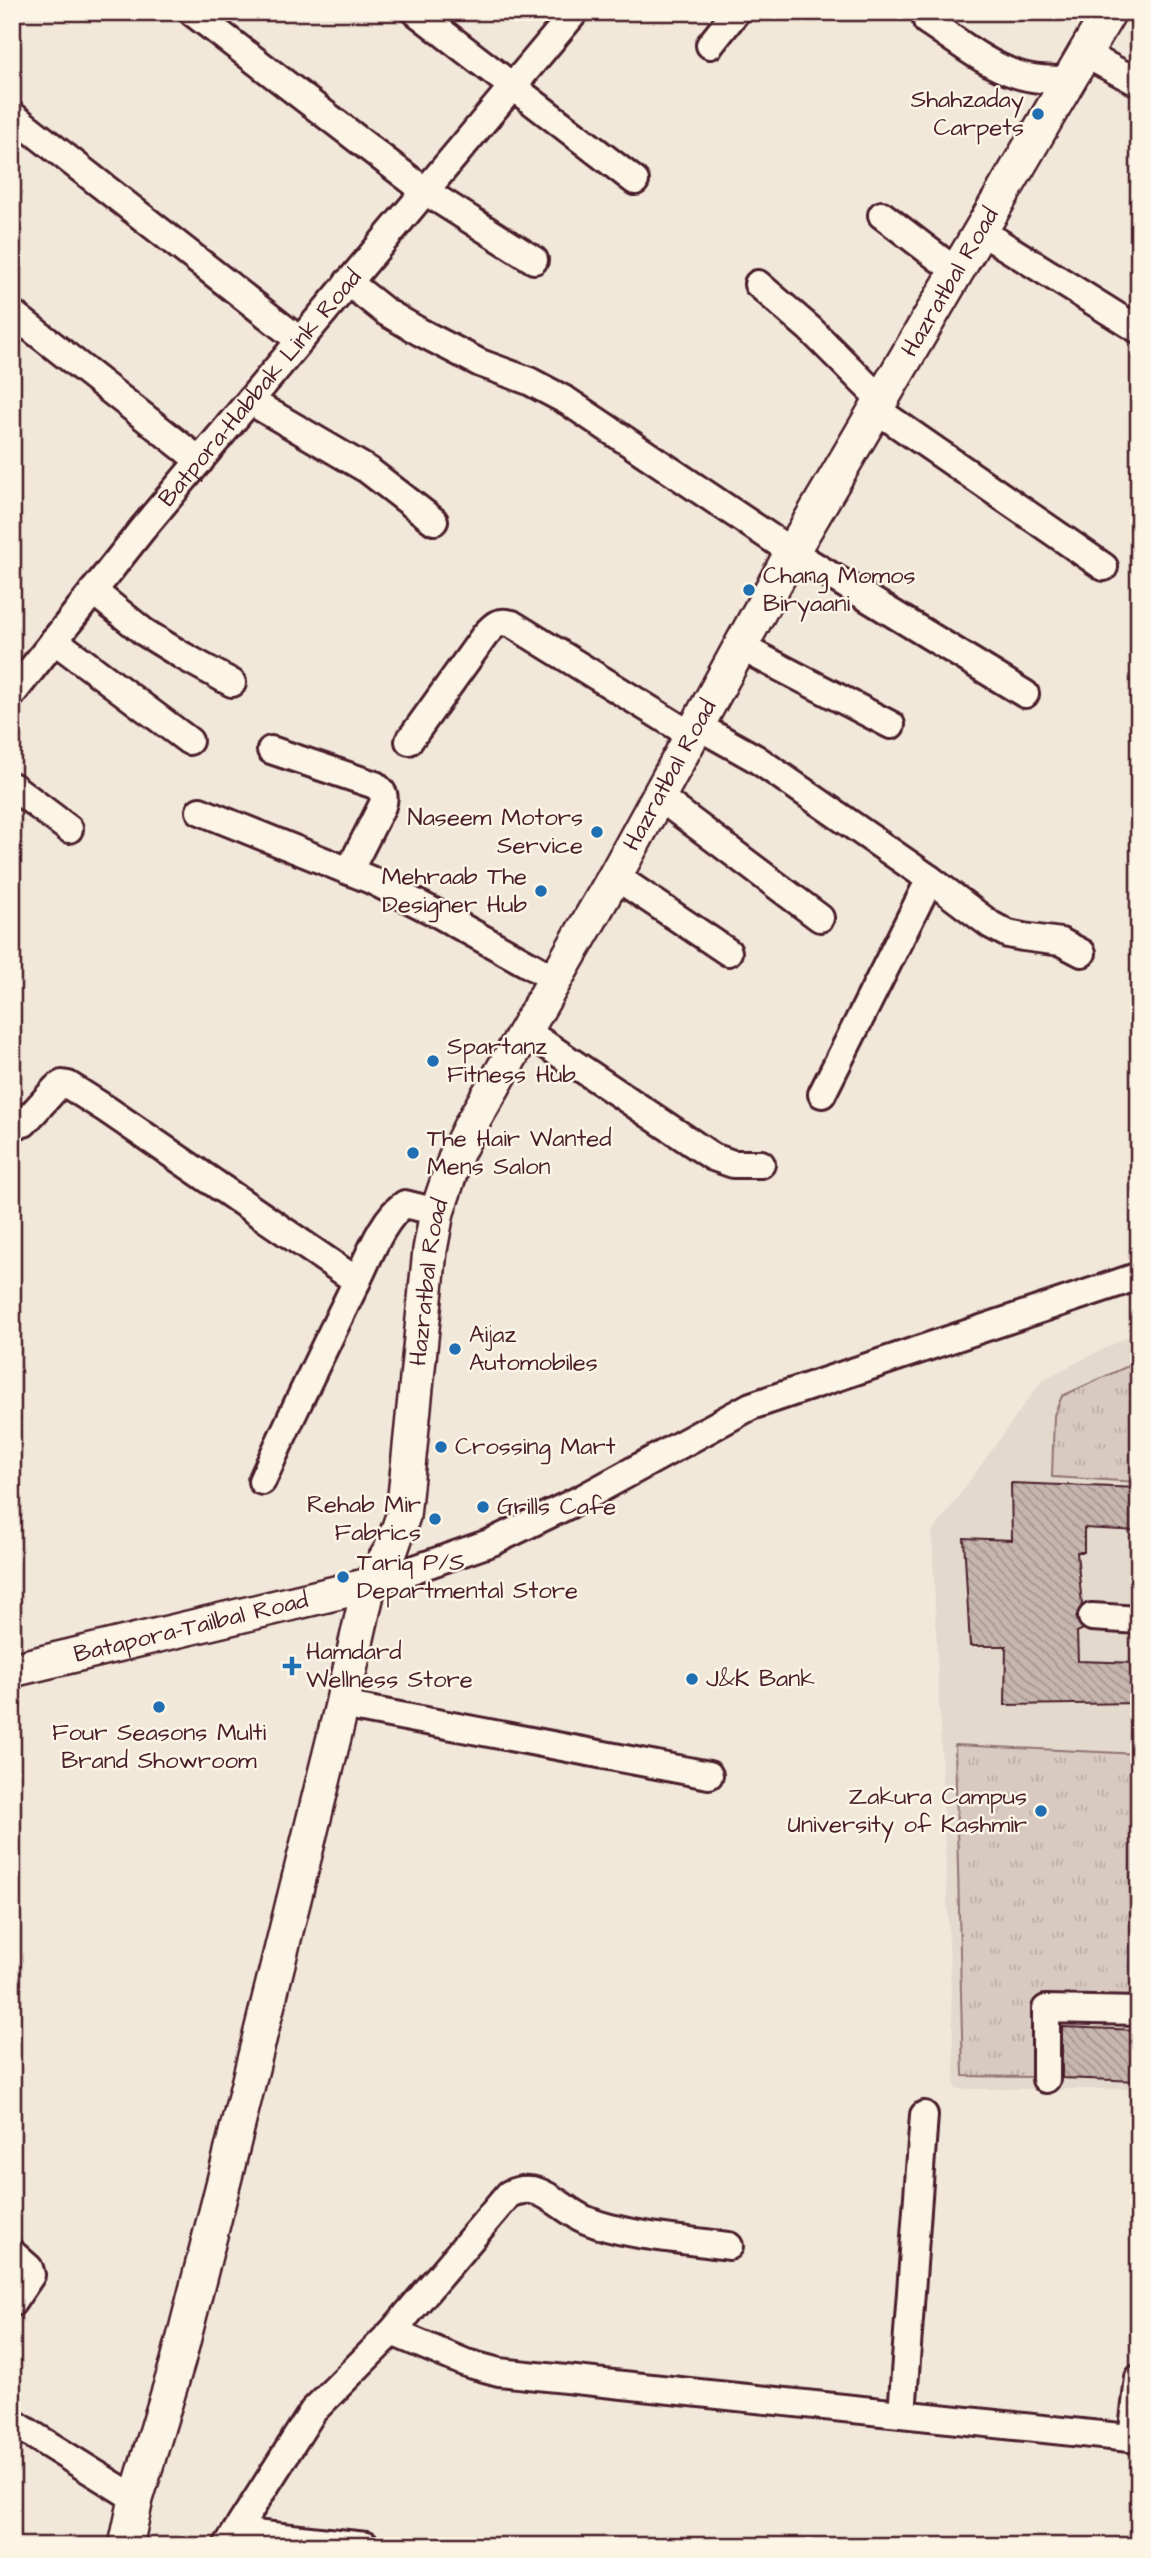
<svg xmlns="http://www.w3.org/2000/svg" width="1151" height="2558" font-family="'Architects Daughter',sans-serif">
<style>
.built{fill:#e4d9cd}
.grass{fill:url(#grass-tufts);stroke:#917476;stroke-width:2}
.building{fill:url(#building-back-hatch);stroke:#4a1f2b;stroke-width:2}
.lines{fill:none;stroke-linecap:round;stroke-linejoin:round}
.minor-casing{stroke:#4a1f2b;stroke-width:32}
.major-casing{stroke:#4a1f2b;stroke-width:38}
.minor{stroke:#fcf5e5;stroke-width:26}
.major{stroke:#fcf5e5;stroke-width:33}
.poi-dot{fill:#1f6fb2;stroke:#fcf5e5;stroke-width:2.5}
.labels{text-anchor:middle;dominant-baseline:central;stroke-width:5;stroke-linejoin:round;paint-order:stroke}
.poi-label{font-size:24px;fill:#4a1f2b;stroke:#fcf5e5;text-anchor:start}
.street-label{font-size:24px;fill:#4a1f2b;stroke:#fcf5e5}
</style>
<defs>
<pattern id="grass-tufts" width="24" height="20" patternUnits="userSpaceOnUse" patternTransform="scale(1.75)"><rect width="24" height="20" fill="#d8cac0"/><path d="M3 7l-1-3M5 7V3M7 7l1-3M15 17l-1-3M17 17v-4M19 17l1-3" fill="none" stroke="#bbada5"/></pattern>
<pattern id="building-back-hatch" width="6" height="6" patternUnits="userSpaceOnUse" patternTransform="scale(1.75)"><rect width="6" height="6" fill="#c7b6af"/><path d="M-1 5l2 2M0 0l6 6M5-1l2 2" fill="none" stroke="#a4938f"/></pattern>
</defs>
<rect width="100%" height="100%" fill="#f1e8da"/>
<filter id="ink" filterUnits="userSpaceOnUse"><feTurbulence type="fractalNoise" baseFrequency=".0143" numOctaves="2"/><feDisplacementMap in="SourceGraphic" scale="14" xChannelSelector="R" yChannelSelector="G"/><feConvolveMatrix kernelMatrix="1 2 1 2 8 2 1 2 1" color-interpolation-filters="sRGB"/></filter>
<g filter="url(#ink)">
<path class="built" d="M1139,1331V2089H955L932,1533L1042,1380Z"/>
<path class="grass" d="M1139,1361V1482L1052,1477L1054,1415L1062,1396Z
M955,1745L1139,1754V2001L1042,1999L1034,2077L963,2076Z"/>
<path class="building" d="M1011,1483L1139,1488V1531L1084,1528V1552H1077L1082,1605L1076,1617L1083,1629L1077,1632L1078,1661L1139,1663V1703L1005,1705L1006,1646H970L964,1538L1012,1540Z
M1062,2027L1139,2030V2081L1062,2078Z"/>
<g class="lines">
<g class="minor-casing">
<g id="minor">
<path d="M192,12L425,191L534,260"/>
<path d="M416,12L635,181"/>
<path d="M927,21C955,39 984,64 1016,74C1033,80 1052,80 1070,80"/>
<path d="M710,45L736,12"/>
<path d="M1085,54L1139,83"/>
<path d="M12,115L299,340"/>
<path d="M882,215L958,273"/>
<path d="M982,232L1139,330"/>
<path d="M348,282L386,312L420,332L480,363L529,381L567,401L792,552L1025,694"/>
<path d="M758,284L810,329L882,401"/>
<path d="M12,313L200,461"/>
<path d="M250,401L368,470L434,521"/>
<path d="M877,410L1104,567"/>
<path d="M93,591L144,632L183,656L232,683"/>
<path d="M54,640L189,741"/>
<path d="M739,646L891,725"/>
<path id="s1" d="M12,694L144,527L575,12"/>
<path d="M696,725L755,758L930,879L991,925L1008,934L1023,937L1061,942L1082,953"/>
<path d="M409,741L485,635C494,625 498,620 512,624L691,735"/>
<path d="M271,750L375,785C383,792 386,795 382,806L349,871"/>
<path d="M12,786L69,829"/>
<path d="M659,797L820,918"/>
<path d="M200,811L371,880L440,915L555,979"/>
<path d="M615,876L728,952"/>
<path d="M524,1030L713,1157L733,1164H761"/>
<path d="M822,1094L930,879"/>
<path d="M24,1123L56,1088L62,1084L68,1085L106,1109L357,1281"/>
<path d="M262,1481C292,1414 324,1348 357,1281C368,1259 383,1217 405,1204L437,1212"/>
<path d="M369,1585L492,1542L583,1498L751,1406L1139,1276"/>
<path d="M1092,1617L1139,1620"/>
<path d="M342,1705L709,1775"/>
<path d="M1046,2079V2009L1139,2011"/>
<path d="M12,2253L29,2268L31,2275L12,2303"/>
<path d="M392,2332L466,2363L499,2372L1139,2439"/>
<path d="M902,2414L924,2115"/>
<path d="M12,2422L136,2499"/>
<path d="M1132,2438L1139,2378"/>
<path d="M236,2532L366,2546"/>
<path d="M227,2546L313,2411L392,2332L509,2194C541,2179 558,2208 586,2220C623,2236 688,2240 729,2246"/>
</g>
</g>
<g class="major-casing">
<g id="major">
<path id="s2" d="M12,1670L369,1585"/>
<path id="s3" d="M126,2546L136,2499L178,2361L228,2165L342,1705L369,1585L391,1550L403,1516L430,1250L437,1212L457,1153L471,1125L615,876L792,552L1109,12"/>
</g>
</g>
<use href="#minor" class="minor"/>
<use href="#major" class="major"/>
</g>
</g>
<g class="poi-dot">
<circle cx="1038" cy="114" r="7"/>
<circle cx="749" cy="590" r="7"/>
<circle cx="597" cy="832" r="7"/>
<circle cx="541" cy="891" r="7"/>
<circle cx="433" cy="1061" r="7"/>
<circle cx="413" cy="1153" r="7"/>
<circle cx="455" cy="1349" r="7"/>
<circle cx="441" cy="1447" r="7"/>
<circle cx="483" cy="1507" r="7"/>
<circle cx="435" cy="1519" r="7"/>
<circle cx="343" cy="1577" r="7"/>
<path d="M288.5 1655.5h7v7h7v7h-7v7h-7v-7h-7v-7h7z"/>
<circle cx="692" cy="1679" r="7"/>
<circle cx="159" cy="1707" r="7"/>
<circle cx="1041" cy="1811" r="7"/>
</g>
<g class="labels">
<g class="poi-label">
<text x="1024" y="100" text-anchor="end">Shahzaday<tspan x="1024" dy="28">Carpets</tspan></text>
<text x="763" y="576">Chang Momos<tspan x="763" dy="28">Biryaani</tspan></text>
<text x="583" y="818" text-anchor="end">Naseem Motors<tspan x="583" dy="28">Service</tspan></text>
<text x="527" y="877" text-anchor="end">Mehraab The<tspan x="527" dy="28">Designer Hub</tspan></text>
<text x="447" y="1047">Spartanz<tspan x="447" dy="28">Fitness Hub</tspan></text>
<text x="427" y="1139">The Hair Wanted<tspan x="427" dy="28">Mens Salon</tspan></text>
<text x="469" y="1335">Aijaz<tspan x="469" dy="28">Automobiles</tspan></text>
<text x="455" y="1447">Crossing Mart</text>
<text x="421" y="1505" text-anchor="end">Rehab Mir<tspan x="421" dy="28">Fabrics</tspan></text>
<text x="497" y="1507">Grills Cafe</text>
<text x="357" y="1563">Tariq P/S<tspan x="357" dy="28">Departmental Store</tspan></text>
<text x="306" y="1652">Hamdard<tspan x="306" dy="28">Wellness Store</tspan></text>
<text x="706" y="1679">J&amp;K Bank</text>
<text x="159" y="1733" text-anchor="middle">Four Seasons Multi<tspan x="159" dy="28">Brand Showroom</tspan></text>
<text x="1027" y="1797" text-anchor="end">Zakura Campus<tspan x="1027" dy="28">University of Kashmir</tspan></text>
</g>
<g class="street-label">
<text stroke="none"><textPath href="#s3" startOffset="2438">Hazratbal Road</textPath></text>
<text stroke="none"><textPath href="#s1" startOffset="394">Batpora-Habbak Link Road</textPath></text>
<text stroke="none"><textPath href="#s3" startOffset="1871">Hazratbal Road</textPath></text>
<text stroke="none"><textPath href="#s3" startOffset="1304">Hazratbal Road</textPath></text>
<text stroke="none"><textPath href="#s2" startOffset="184">Batapora-Tailbal Road</textPath></text>
</g>
</g>
<rect width="1151" height="2558" fill="none" stroke="#fcf5e5" stroke-width="42"/>
<rect x="21" y="21" width="1109" height="2516" fill="none" stroke="#4a1f2b" stroke-width="2.5" filter="url(#ink)"/>
</svg>
